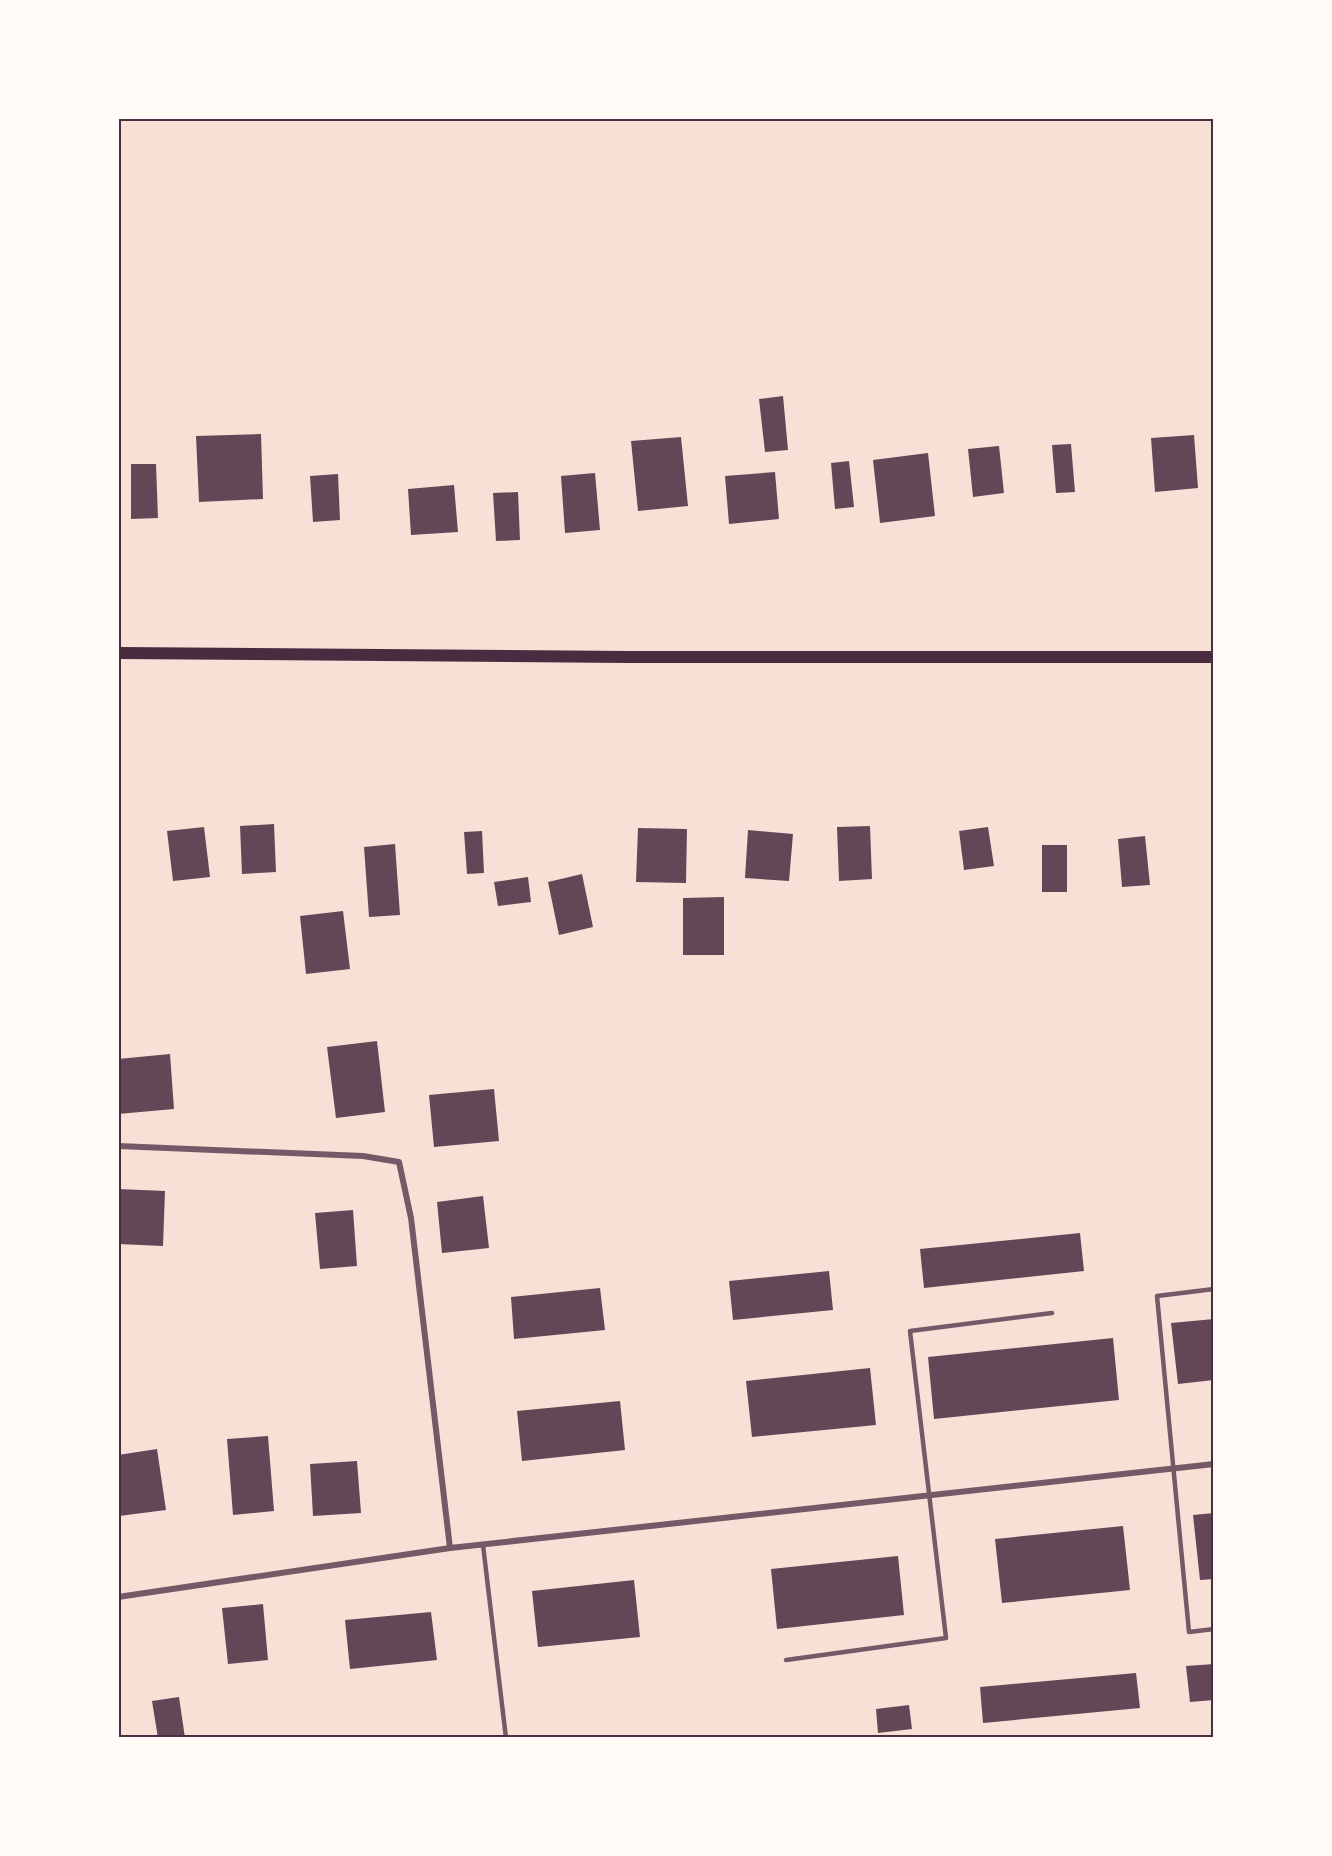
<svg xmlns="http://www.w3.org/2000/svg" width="1332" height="1856" font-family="'PT Sans',sans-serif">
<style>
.building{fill:#644757}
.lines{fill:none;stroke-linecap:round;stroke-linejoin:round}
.service{stroke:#755966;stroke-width:4.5}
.minor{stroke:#755966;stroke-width:6}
.secondary{stroke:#4a2c40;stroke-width:12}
.neatline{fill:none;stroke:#4a2c40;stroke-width:2}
</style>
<rect width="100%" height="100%" fill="#f7e1d7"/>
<path class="building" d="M783,396L788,450L765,452L759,399Z
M261,434L263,499L199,502L196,436Z
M1194,435L1198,488L1155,492L1151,438Z
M681,437L688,506L638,511L631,441Z
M1071,444L1075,492L1056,493L1052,445Z
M999,446L1004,493L973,497L968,449Z
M928,453L935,516L880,523L873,460Z
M849,461L854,507L835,509L831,463Z
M131,464H156L158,518L131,519Z
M775,472L779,519L729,524L725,476Z
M595,473L600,530L565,533L561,476Z
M338,474L340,520L313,522L310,476Z
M454,485L458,532L411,535L408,489Z
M518,492L520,540L496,541L493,493Z
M274,824L276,872L242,874L240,826Z
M870,826L872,879L839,881L837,827Z
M204,827L210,877L173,881L167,831Z
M988,827L994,866L964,870L959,831Z
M638,828L687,829L686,883L636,882Z
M748,830L793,834L789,881L745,878Z
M482,831L484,873L467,874L464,832Z
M1145,836L1150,885L1122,887L1118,839Z
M395,844L400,915L369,917L364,847Z
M1042,845H1067V892H1042Z
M582,874L593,927L559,935L548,882Z
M528,877L531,902L498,906L494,882Z
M724,897V955H683V898Z
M343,911L350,969L306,974L300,916Z
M377,1041L385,1112L336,1118L327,1047Z
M170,1054L174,1109L118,1114V1059Z
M494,1089L499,1141L434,1147L429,1095Z
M118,1189L165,1191L163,1246L118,1244Z
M483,1196L489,1248L442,1253L437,1202Z
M353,1210L357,1266L320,1269L315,1213Z
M1080,1233L1084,1271L924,1288L920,1249Z
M829,1271L833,1310L733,1320L729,1281Z
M600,1288L605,1330L514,1339L511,1297Z
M1214,1319V1380L1178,1384L1171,1323Z
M1113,1338L1119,1400L934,1419L928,1357Z
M870,1368L876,1425L752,1437L746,1381Z
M620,1401L625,1450L522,1461L517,1411Z
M268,1436L274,1511L233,1515L227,1439Z
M157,1449L166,1510L119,1516L118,1455Z
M357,1461L361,1513L313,1516L310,1464Z
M1214,1513V1579L1200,1580L1193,1515Z
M1123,1526L1130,1590L1002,1603L995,1539Z
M898,1556L904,1615L777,1629L771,1569Z
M634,1580L640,1637L538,1647L532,1591Z
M263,1604L268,1660L228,1664L222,1608Z
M431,1612L437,1660L350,1669L345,1620Z
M1214,1664V1700L1190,1702L1186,1666Z
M1136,1673L1140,1708L983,1723L980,1687Z
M179,1697L185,1738H158L152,1701Z
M909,1705L912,1729L878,1733L876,1709Z"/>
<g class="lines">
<path class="service" d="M1214,1289L1157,1296L1189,1632L1214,1629
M483,1545L506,1738
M786,1660L946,1638L910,1331L1052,1313"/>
<path class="minor" d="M118,1146L363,1156L399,1162L411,1218L450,1548
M118,1597L450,1548L1214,1464"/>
<path class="secondary" d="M118,653L627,657H1214"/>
</g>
<rect width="1332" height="1856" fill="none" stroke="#fffaf5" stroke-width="240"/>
<rect x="120" y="120" width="1092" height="1616" class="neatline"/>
</svg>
